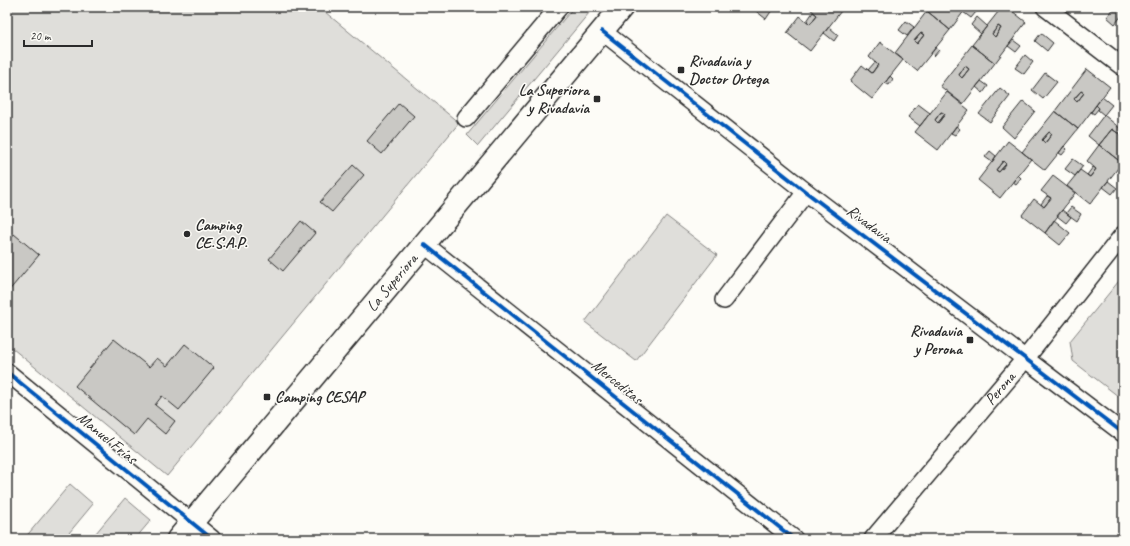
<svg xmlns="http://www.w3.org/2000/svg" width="1130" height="546" font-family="Caveat,sans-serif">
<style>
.green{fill:#dfdeda;stroke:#858482}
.building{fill:#c9c8c4;stroke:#2b2b2b;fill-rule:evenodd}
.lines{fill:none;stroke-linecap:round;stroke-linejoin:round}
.street-casing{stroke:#2b2b2b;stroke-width:20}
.secondary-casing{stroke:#2b2b2b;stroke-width:25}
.street{stroke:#fdfcf7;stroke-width:17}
.secondary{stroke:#fdfcf7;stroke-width:22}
.cycleway-casing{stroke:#fdfcf7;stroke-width:6}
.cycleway{stroke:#0057b8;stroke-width:4}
.poi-dot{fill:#2b2b2b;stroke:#fdfcf7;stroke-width:1.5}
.labels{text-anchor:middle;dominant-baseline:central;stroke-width:3;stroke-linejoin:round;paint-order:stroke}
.poi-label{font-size:16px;font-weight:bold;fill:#2b2b2b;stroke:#fdfcf7;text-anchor:start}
.street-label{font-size:16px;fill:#2b2b2b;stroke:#fdfcf7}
</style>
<rect width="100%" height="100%" fill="#fdfcf7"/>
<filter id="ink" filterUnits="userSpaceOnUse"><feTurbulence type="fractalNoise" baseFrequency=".025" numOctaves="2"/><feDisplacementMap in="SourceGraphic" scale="8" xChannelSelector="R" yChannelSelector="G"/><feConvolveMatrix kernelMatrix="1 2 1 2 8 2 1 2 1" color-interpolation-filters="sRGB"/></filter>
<g filter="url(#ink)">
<path class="green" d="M7,7H319L459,123L167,476L7,344Z
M574,7H594L478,146L467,135Z
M666,216L717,255L636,361L585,322Z
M1123,276V400L1073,361L1070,341Z
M70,484L93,504L64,539H24Z
M125,498L151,520L135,539H91Z"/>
<path class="building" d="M751,7H774L766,19Z
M808,7H837L841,11L810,51L787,33L800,16L810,24L817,15Z
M930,7H967L950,30L927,11Z
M967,7L976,12L971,18L963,12Z
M1002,7H1007L1026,22L995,63L972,45ZM998,26L1001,28L995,37L992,34Z
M1115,7L1123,12V14L1115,24L1107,17Z
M1116,7H1123V12Z
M927,11L950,30L917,71L895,53ZM921,33L924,35L917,44L914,41Z
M813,12L817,15L810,24L807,21Z
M977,17L987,26L981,34L971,25Z
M906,21L914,27L907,36L899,30Z
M998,26L1001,28L995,37L992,34Z
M829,27L838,35L834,41L824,33Z
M921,33L924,35L917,44L914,41Z
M1041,33L1053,43L1047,51L1035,41Z
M1013,40L1021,46L1016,52L1008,46Z
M880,42L903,60L872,99L850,81L862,65L872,73L876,67L878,65L869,57Z
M972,45L995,63L963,104L940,86ZM965,66L969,69L962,78L959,75Z
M936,47L939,50L934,56L931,53Z
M1025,55L1033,62L1024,74L1015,68Z
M875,62L878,65L872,73L868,70Z
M965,66L969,69L962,78L959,75Z
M1087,69L1110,87L1078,129L1055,111ZM1081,91L1084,93L1077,102L1074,99Z
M1045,73L1057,82L1043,99L1032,90Z
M890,76L893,79L889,85L885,83Z
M981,81L988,86L983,93L976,87Z
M1000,88L1010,96L990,122L979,114Z
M1081,91L1084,93L1077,102L1074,99Z
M947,92L969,110L938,150L915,132ZM941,112L945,114L938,123L935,120Z
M1102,97L1112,105L1104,115L1098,110L1099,108L1096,105Z
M1023,101L1035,111L1014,138L1002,127Z
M399,103L414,116L382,154L367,141Z
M918,104L930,113L920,126L908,117Z
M1096,105L1099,108L1094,114L1091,112Z
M1055,111L1078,129L1045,170L1022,152ZM1049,132L1052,134L1045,143L1042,140Z
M941,112L945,114L938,123L935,120Z
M1104,115L1122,130L1119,134L1112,129L1099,145L1088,136Z
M956,126L960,129L955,135L951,133Z
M1123,128V135L1122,136L1119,134Z
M1112,129L1122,136L1123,135L1122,163L1099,145Z
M1049,132L1052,134L1045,143L1042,140Z
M1008,141L1031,159L1000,198L978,180ZM1003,161L1006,164L999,172L996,170Z
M1099,145L1122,163L1090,204L1067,186L1080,170L1090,177L1096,169L1087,161Z
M1064,146L1067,149L1062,155L1059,153Z
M990,151L996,156L992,162L985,157Z
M1073,159L1083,166L1075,176L1065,169Z
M1003,161L1006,164L999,172L996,170Z
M353,165L364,175L332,212L320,202Z
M1093,167L1096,169L1090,177L1087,175Z
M1018,175L1021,178L1016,184L1013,182Z
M1053,176L1075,193L1045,233L1022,215L1034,199L1044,207L1051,198L1041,191Z
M1108,181L1117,188L1112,194L1103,187Z
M1047,196L1051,198L1044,207L1041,204Z
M1071,207L1081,214L1077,221L1066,213Z
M1062,210L1071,217L1066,223L1057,216Z
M1054,220L1070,233L1060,245L1045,233Z
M301,221L315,233L283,271L269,259Z
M14,234L39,255L7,293V243Z
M114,339L149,367L157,358L167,366L185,344L214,368L179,410L162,396L155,405L175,421L165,434L147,419L134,435L75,386Z"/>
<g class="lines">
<g class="street-casing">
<g id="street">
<path d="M1045,7L1123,67"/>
<path d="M602,31L806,192L1123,433"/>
<path d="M466,118L559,7"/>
<path d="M424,244L794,539"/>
<path d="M724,300L806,192"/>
<path d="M7,372L212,539"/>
<path id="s1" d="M873,539L1025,359L1123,235"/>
</g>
</g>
<g class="secondary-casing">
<g id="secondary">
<path id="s2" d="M178,539L622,7"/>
</g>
</g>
<use href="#street" class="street"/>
<use href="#secondary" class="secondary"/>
<g class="cycleway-casing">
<path id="cycleway" d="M602,31L806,192L1123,433
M424,244L794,539
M7,372L212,539"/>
</g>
<use href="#cycleway" class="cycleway"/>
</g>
</g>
<g class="poi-dot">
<rect x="677" y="66" width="8" height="8" rx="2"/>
<rect x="593" y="95" width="8" height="8" rx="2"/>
<circle cx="187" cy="234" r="4"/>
<rect x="966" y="336" width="8" height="8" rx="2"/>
<rect x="263" y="393" width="8" height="8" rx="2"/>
</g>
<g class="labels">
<g class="poi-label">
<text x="689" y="61">Rivadavia y<tspan x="689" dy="18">Doctor Ortega</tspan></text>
<text x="589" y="90" text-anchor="end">La Superiora<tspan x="589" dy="18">y Rivadavia</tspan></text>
<text x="195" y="225">Camping<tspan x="195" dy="18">CE.S.A.P.</tspan></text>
<text x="962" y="331" text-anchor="end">Rivadavia<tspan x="962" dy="18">y Perona</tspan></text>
<text x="275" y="397">Camping CESAP</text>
</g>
<g class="street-label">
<text transform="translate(869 224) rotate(37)">Rivadavia</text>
<text stroke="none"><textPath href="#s2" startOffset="334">La Superiora</textPath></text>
<text transform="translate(617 382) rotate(39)">Merceditas</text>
<text stroke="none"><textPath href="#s1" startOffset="197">Perona</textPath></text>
<text transform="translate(107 438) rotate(39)">Manuel Frías</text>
</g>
</g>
<rect width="1130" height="546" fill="none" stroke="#fdfcf7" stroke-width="24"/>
<rect x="12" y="12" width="1106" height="522" fill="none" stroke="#2b2b2b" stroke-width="1.5" filter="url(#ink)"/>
<path d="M24 40v6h68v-6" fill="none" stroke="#2b2b2b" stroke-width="2"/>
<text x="30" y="40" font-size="12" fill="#2b2b2b" stroke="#fdfcf7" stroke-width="3" paint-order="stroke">20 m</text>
</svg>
